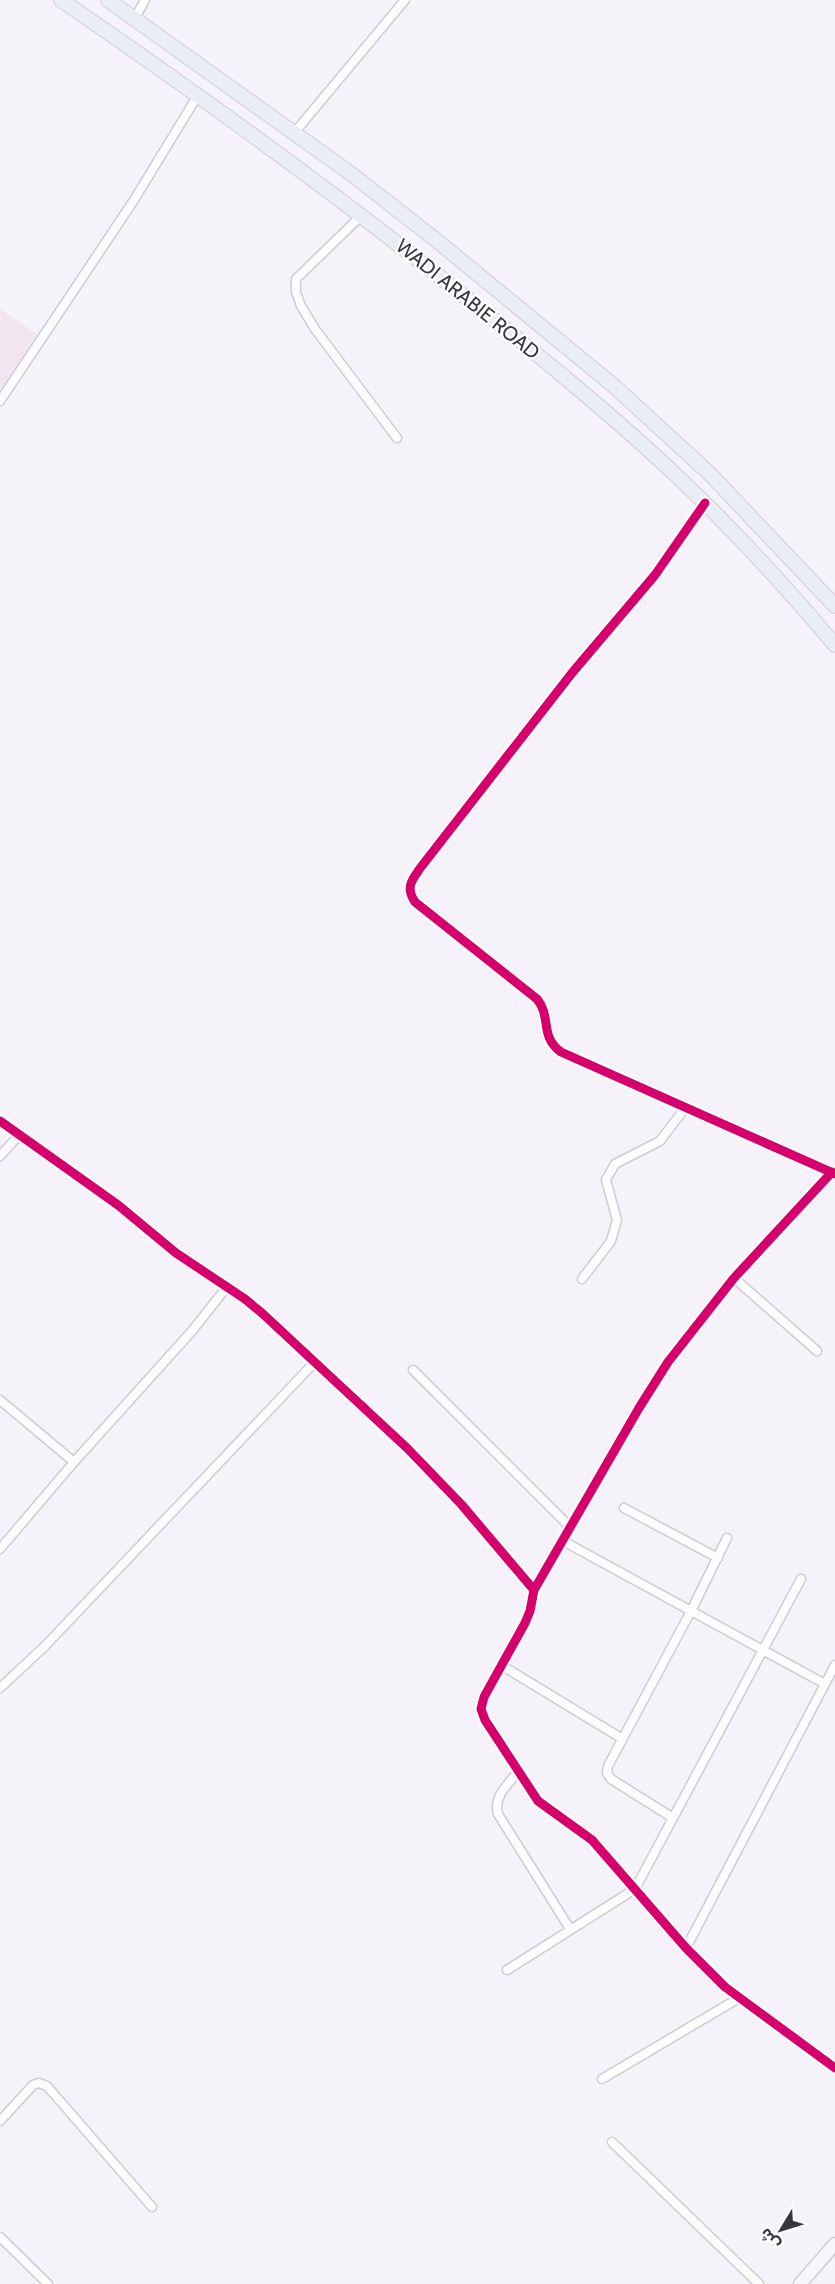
<svg xmlns="http://www.w3.org/2000/svg" width="835" height="2284" font-family="Cabin,'Noto Sans Arabic',sans-serif">
<style>
.industrial{fill:#f2e5f0}
.lines{fill:none;stroke-linecap:round;stroke-linejoin:round}
.minor-casing{stroke:#ceccd2;stroke-width:11}
.secondary-casing{stroke:#ceccd2;stroke-width:15}
.trunk-casing{stroke:#d0ced3;stroke-width:16}
.minor{stroke:#fefdfe;stroke-width:8}
.secondary{stroke:#f6f7fb;stroke-width:12}
.trunk{stroke:#e9edf4;stroke-width:14}
.cycleway-casing{stroke:#fff;stroke-width:13}
.cycleway{stroke:#d6006c;stroke-width:9}
.labels{text-anchor:middle;dominant-baseline:central;stroke-width:4.5;stroke-linejoin:round;paint-order:stroke}
.street-label{font-size:20px;fill:#39363d;stroke:#fff}
</style>
<rect width="100%" height="100%" fill="#f6f2fa"/>
<path class="industrial" d="M0,309L38,335L0,392Z"/>
<g class="lines">
<g class="minor-casing">
<path id="minor" d="M135,18L145,0
M295,132L405,0
M362,215L296,279V292L301,306L315,329L397,438
M0,401L134,200L198,95
M705,503L655,575L572,673L421,867C412,880 405,887 415,902L537,999C552,1017 539,1036 561,1052L835,1173
M0,1121L118,1205L176,1253L245,1299L263,1314L407,1448L461,1504L534,1590
M0,1156L19,1135
M832,1172L734,1278L668,1362L639,1408L534,1590L530,1611L525,1623L484,1697L481,1709L485,1720L538,1801L592,1840L686,1948L725,1987L835,2068
M734,1278L817,1351
M582,1279L611,1241L617,1220L606,1180L615,1164L660,1141L685,1108
M413,1370L570,1527
M0,1400L74,1462
M624,1508L718,1558
M563,1541L825,1684
M0,1549L74,1462L192,1331L226,1288
M501,1665L621,1738
M0,1688L45,1646L314,1363
M518,1772C508,1784 493,1797 498,1814L570,1929
M673,1818L611,1779L607,1773L608,1766L691,1611L727,1538
M686,1948L835,1665
M507,1970L635,1889L801,1579
M602,2079L739,1998
M0,2121L33,2085L39,2083L47,2086L152,2207
M612,2142L759,2284
M0,2237L48,2284"/>
</g>
<g class="secondary-casing">
<path id="secondary" d="M800,2284L835,2244"/>
</g>
<g class="trunk-casing">
<path id="trunk" d="M61,0C195,92 327,187 454,288C531,349 608,411 679,478C734,530 786,587 835,645
M108,0L350,173L436,240L614,386L710,474L835,606"/>
</g>
<use href="#minor" class="minor"/>
<use href="#secondary" class="secondary"/>
<use href="#trunk" class="trunk"/>
<g class="cycleway-casing">
<path id="cycleway" d="M705,503L655,575L572,673L421,867C412,880 405,887 415,902L537,999C552,1017 539,1036 561,1052L835,1174
M0,1121L118,1205L176,1253L245,1299L263,1314L407,1448L461,1504L534,1590
M832,1172L734,1278L668,1362L639,1408L534,1590L530,1611L525,1623L484,1697L481,1709L485,1720L538,1801L592,1840L686,1948L725,1987L835,2068"/>
</g>
<use href="#cycleway" class="cycleway"/>
</g>
<g class="labels">
<g class="street-label">
<text transform="translate(468 299) rotate(39)">WADI ARABIE ROAD</text>
</g>
</g>
<g transform="translate(781 2230) rotate(232)" stroke="#ffffff" stroke-width="4.5" paint-order="stroke">
<path d="M0-4.5L10 22L0 15L-10 22Z" fill="#39363d"/>
<text y="-9" font-size="16" font-weight="bold" text-anchor="middle" fill="#39363d">ش</text>
</g>
</svg>
